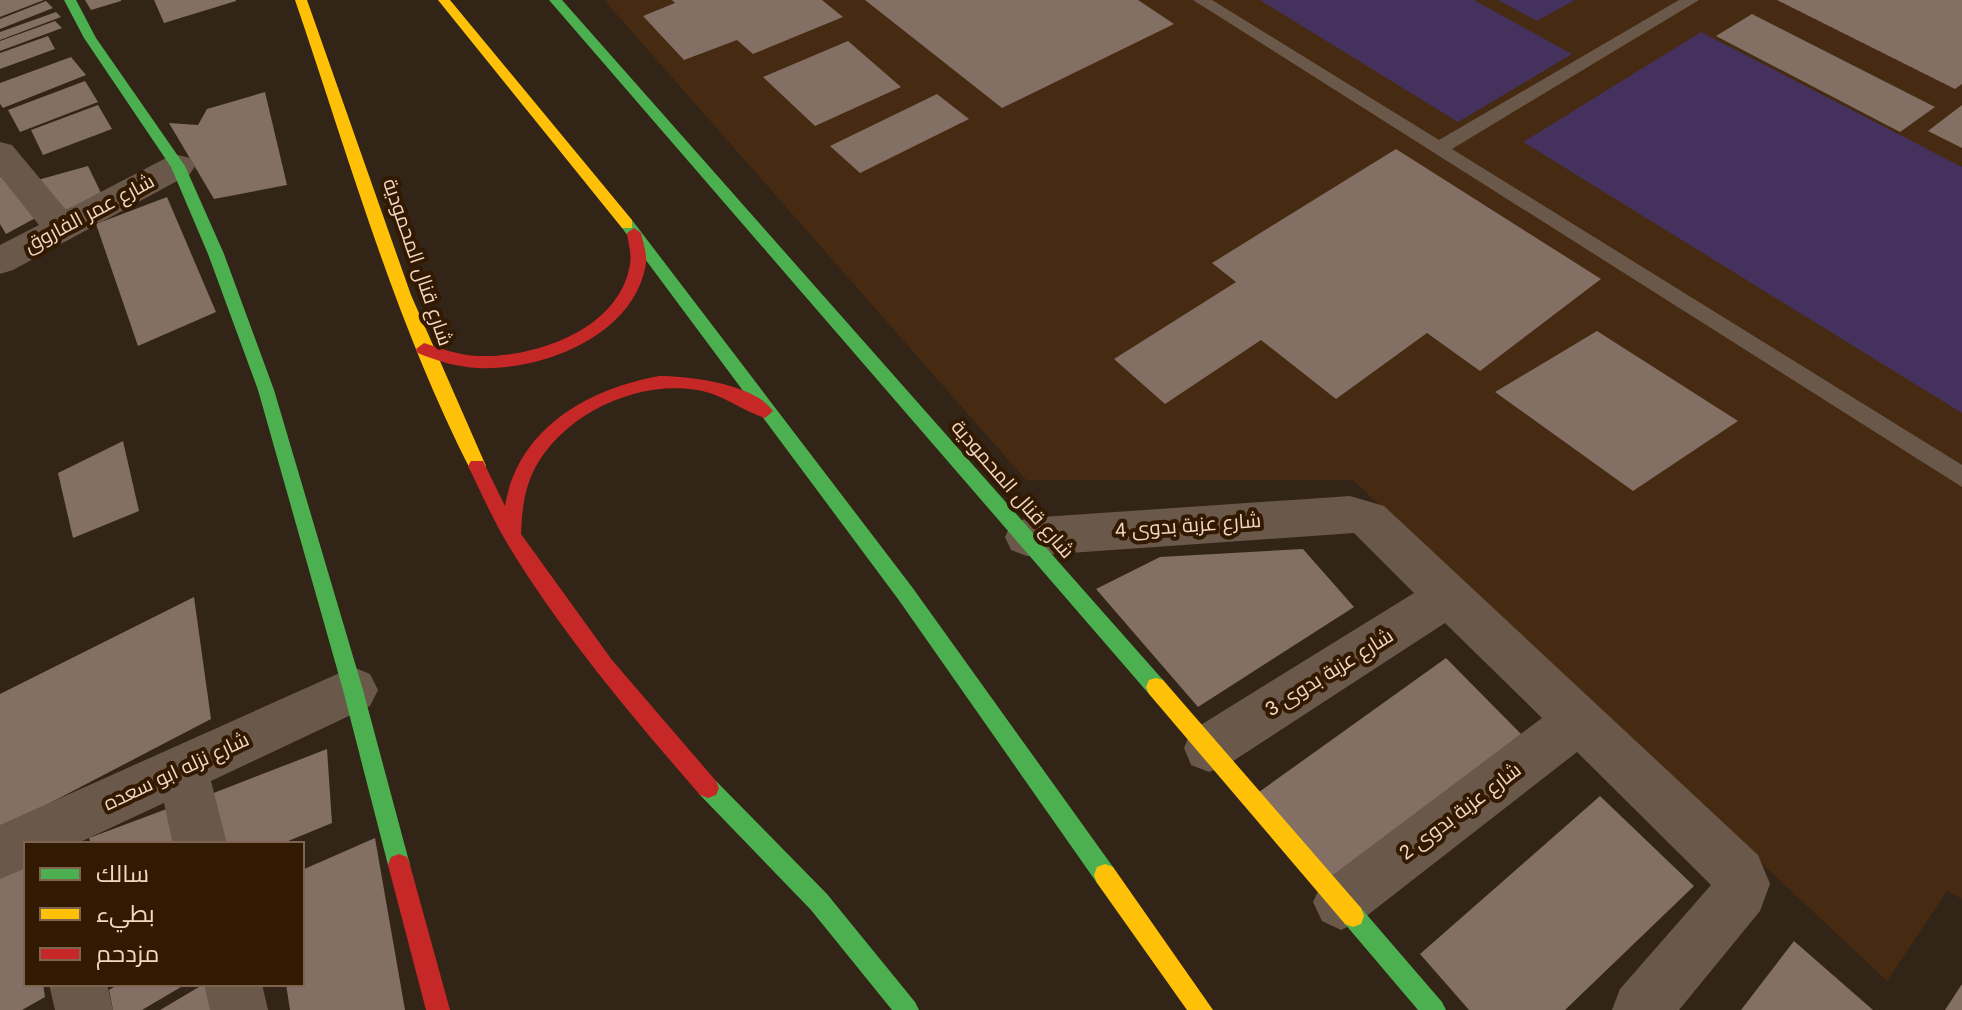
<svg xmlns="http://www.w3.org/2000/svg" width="1962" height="1010" font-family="Helvetica,Cairo,sans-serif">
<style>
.built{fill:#462a11}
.green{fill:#45315d}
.building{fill:#836f64}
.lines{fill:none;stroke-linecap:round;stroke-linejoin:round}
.lane{fill:#6a594a;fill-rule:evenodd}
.street{fill:#6a594a;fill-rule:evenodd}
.fast{fill:#4caf50;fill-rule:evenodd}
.slow{fill:#ffc107;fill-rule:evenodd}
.jam{fill:#c62828;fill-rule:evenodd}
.labels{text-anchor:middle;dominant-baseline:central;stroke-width:8;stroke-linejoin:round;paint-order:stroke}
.street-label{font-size:20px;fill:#f4d7c0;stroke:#321902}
</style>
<rect width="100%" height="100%" fill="#322416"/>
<path class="built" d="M604,0H1962V899L1947,891L1887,981L1353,480H1026Z"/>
<path class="green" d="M1260,0H1474L1572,54L1458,122Z
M1498,0H1575L1537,21Z
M1701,32L1962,167V413L1523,142Z"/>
<path class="building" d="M0,0H44L0,17Z
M85,0H121V1L91,10Z
M154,0H236V1L164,23Z
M672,0H822L843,17L753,54L737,40L684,60L643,16L675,3Z
M865,0H1138L1174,24L1002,108Z
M1777,0H1962V84L1955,89Z
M46,1L53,8L0,29V19Z
M56,12L61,17L0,40V32Z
M1752,14L1935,107L1900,132L1716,36Z
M55,21L62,28L0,51V41Z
M48,36L55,49L0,69V53Z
M848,41L901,87L815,126L763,77Z
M71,57L86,75L3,108L0,104V83Z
M85,81L98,102L20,132L8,110Z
M265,92L287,185L214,199L169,123L198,125L207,109Z
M937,94L969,119L860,173L830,146Z
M98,105L112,129L43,155L31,130Z
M1962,105V148L1928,131Z
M1396,149L1601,279L1480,371L1427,333L1336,399L1261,340L1165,404L1114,359L1236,282L1212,263Z
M88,166L103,197L56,213L34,181Z
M0,176L41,215L6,234L0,224Z
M167,197L216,312L138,346L96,224Z
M1597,331L1738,421L1633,491L1495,392Z
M123,441L139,511L73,538L58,473Z
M1303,549L1354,607L1198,707L1096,589L1160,557Z
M194,597L211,719L0,829V694Z
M1446,658L1521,734L1332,882L1259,792Z
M327,749L332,823L281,844H215L211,794Z
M1600,796L1694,886L1565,1010H1469L1420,954Z
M188,801L196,844H91L89,838Z
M375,838L405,1010H290L286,984H302V870Z
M26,863V984H43L45,997L22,1010H0V878Z
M1794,941L1873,1010H1741Z
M119,984H186L142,1010H113L109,990Z
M204,984H215L221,1010H160Z
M1962,984V1010H1945Z"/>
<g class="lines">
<path class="lane" d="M1193,0H1212L1439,140L1679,0H1699L1452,149L1962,465V487Z"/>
<path class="street" d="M0,142L12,145L66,210L166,158L178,155L190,158L195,166L190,174L13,270L0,274V245L39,225L0,176Z
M1350,496L1384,506L1758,855L1770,884L1760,911L1679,1010H1612L1620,989L1711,885L1577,752L1360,921L1341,930L1322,921L1313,902L1322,883L1542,718L1445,623L1227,765L1209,772L1191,765L1184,748L1191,731L1414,593L1354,533L1027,556L1011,550L1005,537L1011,524L1027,518Z
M353,667L370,674L378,690L370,706L211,781L227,844H173L164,803L76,844H26V868L0,879V825Z
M49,984H107L113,1010H55Z
M204,984H262L268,1010H210Z"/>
<path class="fast" d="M64,0H76L96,38L185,166L224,254L274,390L363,690L410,865L407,873L399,876L391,873L388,865L343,690L258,390L208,254L171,167L84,38Z
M549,0H562L1163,680L1166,687L1163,694L1156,696L1149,694Z
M627,219L632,220L912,587L1113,867L1116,875L1113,883L1105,886L1097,883L898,599L622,228L620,224Z
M708,778L716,781L827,894L915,1002L919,1010H892L811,910L700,795L697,788L700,781Z
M1353,905L1361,908L1442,1002L1446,1010H1418L1345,924L1342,916L1345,908Z"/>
<path class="slow" d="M295,0H307L411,295L486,466L483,471H471C395,322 349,158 295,0Z
M438,0H450L632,220V228H622Z
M1156,678L1163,680L1361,908L1364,916L1361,924L1353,927L1345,924L1149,694L1146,687L1149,680Z
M1105,864L1113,867L1213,1010H1187L1097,883L1094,875L1097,867Z"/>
<path class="jam" d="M634,228L641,233C643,243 647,253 646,263C635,336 542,371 478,368C457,367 437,361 418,353L416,349L424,343C442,349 459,355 478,356C536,358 620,329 630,264C632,254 628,243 627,233Z
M659,376C689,376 755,384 773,411L765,418C741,410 722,394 697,390C636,380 564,414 535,468C524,489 522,511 521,534L612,660L716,781L719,788L716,795L708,798L700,795C631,715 562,634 507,543C492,518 481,492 468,466L471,461H483L505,506C518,428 588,389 659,376Z
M399,854L407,857L410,865L450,1010H426L388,865L391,857Z"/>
</g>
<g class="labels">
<g class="street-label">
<text transform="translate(89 213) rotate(-28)">شارع عمر الفاروق</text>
<text transform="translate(418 262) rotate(71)">شارع قنال المحمودية</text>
<text transform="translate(1013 489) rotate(49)">شارع قنال المحمودية</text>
<text transform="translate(1188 525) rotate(-4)">شارع عزبة بدوى 4</text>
<text transform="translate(1329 672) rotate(-32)">شارع عزبة بدوى 3</text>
<text transform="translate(176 771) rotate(-25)">شارع نزله ابو سعده</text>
<text transform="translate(1460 811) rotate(-37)">شارع عزبة بدوى 2</text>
</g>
</g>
<rect x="24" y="842" width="280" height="144" fill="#321902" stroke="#80654e" stroke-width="2"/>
<rect x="40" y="868" width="40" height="12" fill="#4caf50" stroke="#80654e" stroke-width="2"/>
<text x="96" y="882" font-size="24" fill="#f4d7c0">سالك</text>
<rect x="40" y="908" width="40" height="12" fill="#ffc107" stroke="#80654e" stroke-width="2"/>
<text x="96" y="922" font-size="24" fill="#f4d7c0">بطيء</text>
<rect x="40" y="948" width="40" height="12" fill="#c62828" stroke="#80654e" stroke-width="2"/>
<text x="96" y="962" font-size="24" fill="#f4d7c0">مزدحم</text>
</svg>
